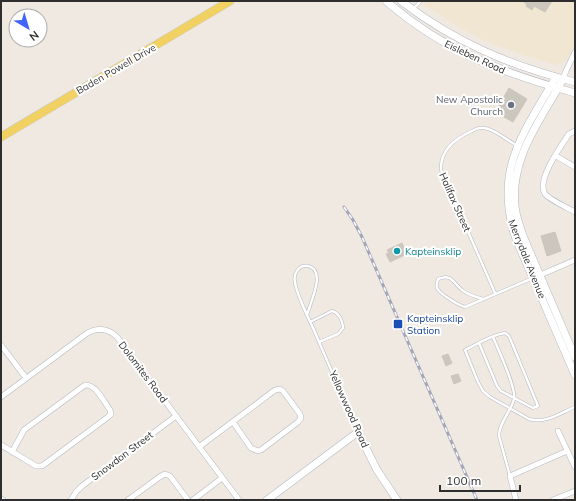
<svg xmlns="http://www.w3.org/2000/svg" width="576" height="501" font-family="Mulish,sans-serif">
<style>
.education{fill:#f0e6d1}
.building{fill:#cbc7bf;stroke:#cbc5ba}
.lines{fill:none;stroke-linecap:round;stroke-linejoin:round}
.lane-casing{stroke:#b4b7c1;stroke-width:3.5}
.street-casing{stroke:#b4b7c1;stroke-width:6}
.secondary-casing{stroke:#b4b7c1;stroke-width:8}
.primary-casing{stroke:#c9c9c9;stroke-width:9}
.lane{stroke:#fff;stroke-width:2.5}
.street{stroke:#fff;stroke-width:5}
.secondary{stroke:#fff;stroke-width:7}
.primary{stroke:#f2d163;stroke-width:8}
.rail-casing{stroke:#a3a6b8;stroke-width:3}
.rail{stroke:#fff;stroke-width:1.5;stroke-dasharray:4.5;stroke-linecap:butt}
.worship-dot{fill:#6b7280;stroke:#fff;stroke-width:1.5}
.culture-dot{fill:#0f9aa8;stroke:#fff;stroke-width:1.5}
.transit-dot{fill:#1a4fb4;stroke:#fff;stroke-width:1.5}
.labels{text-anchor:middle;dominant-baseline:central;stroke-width:4;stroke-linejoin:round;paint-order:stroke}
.street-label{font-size:10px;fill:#2e2e2e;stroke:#fff}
.worship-label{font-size:10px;fill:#5b616d;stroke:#fff;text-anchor:end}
.culture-label{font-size:10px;fill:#0d838f;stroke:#fff;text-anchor:start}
.transit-label{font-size:10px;fill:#164399;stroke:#fff;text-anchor:start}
</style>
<rect width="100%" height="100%" fill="#efe9e1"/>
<path class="education" d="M428,1H575V45L567,60L556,65L523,55L485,41L454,24L422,4Z"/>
<path class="building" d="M522,1H552L545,12L534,6L532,10L526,6L527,4Z
M509,88L527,99L513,122L495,112Z
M555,232L561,251L547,256L541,236Z
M402,243L407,254L390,262L386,254L389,253L387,250Z
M448,354L452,363L446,366L442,356Z
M458,374L461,381L454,384L451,376Z"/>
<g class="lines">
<g class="lane-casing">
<path id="lane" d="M413,9L421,1
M495,293L441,170C440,150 456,138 472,131C476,129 480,127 484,128C496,129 506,141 517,145
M483,299C476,297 468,295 462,290C453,283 452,273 438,279C437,282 436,285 437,288C440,294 458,305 465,307L533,278
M307,315C310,303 327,270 308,266C299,264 293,274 295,282C297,296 308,317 314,330C328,364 344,398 358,431
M310,322L332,311C339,313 343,321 343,328L338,334L319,342
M493,337C498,349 517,389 514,399C511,412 499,422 499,436L510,476
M479,343L497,386L501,391L533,408L538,406L509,336L505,333C491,335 477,344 465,350L478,382L483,391L490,397L529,419C546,424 560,413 575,407"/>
</g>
<g class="street-casing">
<path id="street" d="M563,79L566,71L575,52
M575,131L569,134C561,146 536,180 545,194C550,200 568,208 575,212
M556,156L575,167
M538,276L575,260
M1,345L26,378
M1,397L86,334C96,327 108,328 117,337L239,500
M558,431L575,467
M1,445L36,466H42L108,417L111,414L110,410C104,402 96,384 85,385L24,430L12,452
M199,447L275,390L280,389L283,391L300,414L301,418L298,422L261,450L258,451L251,448L233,422
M1,499L3,500
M71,500L76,492L82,486L176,416
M128,500L161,476L165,474L170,476L188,500
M193,500L222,478
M516,500L510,476L567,451
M553,500L575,491"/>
</g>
<g class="secondary-casing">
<path id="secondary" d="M386,1C444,51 502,73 575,93
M401,1C456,43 509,65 575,82
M556,77C523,134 493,170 516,239L575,375
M563,79C541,120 510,157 515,206C516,217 520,226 523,236L575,357
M267,500L358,432L377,470L397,500"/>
</g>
<g class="primary-casing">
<path id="primary" d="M1,137L230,1"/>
</g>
<use href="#lane" class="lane"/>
<use href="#street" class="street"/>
<use href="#secondary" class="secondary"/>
<use href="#primary" class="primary"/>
<g class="rail-casing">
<path id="rail" d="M344,207L353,220L362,237L477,500"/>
</g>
<use href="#rail" class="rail"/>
</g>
<circle class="worship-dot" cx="511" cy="105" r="4"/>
<circle class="culture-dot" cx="397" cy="251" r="4"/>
<rect class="transit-dot" x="393" y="319" width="10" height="10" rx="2"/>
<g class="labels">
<g class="street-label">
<text transform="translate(475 57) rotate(25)">Eisleben Road</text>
<text transform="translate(116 69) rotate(-30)">Baden Powell Drive</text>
<text transform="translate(455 202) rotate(66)">Halifax Street</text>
<text transform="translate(527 259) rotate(68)">Merrydale Avenue</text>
<text transform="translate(143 372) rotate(53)">Dolomites Road</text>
<text transform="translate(349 409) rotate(66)">Yellowwood Road</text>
<text transform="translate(122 456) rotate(-37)">Snowdon Street</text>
</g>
<g class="worship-label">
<text x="503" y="99">New Apostolic<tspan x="503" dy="12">Church</tspan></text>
</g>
<g class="culture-label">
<text x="405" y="251">Kapteinsklip</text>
</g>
<g class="transit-label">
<text x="407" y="318">Kapteinsklip<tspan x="407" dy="12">Station</tspan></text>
</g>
</g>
<rect width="576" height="501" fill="none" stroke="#2e2e2e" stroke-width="4"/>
<g transform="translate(28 28) rotate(142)"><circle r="19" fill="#ffffff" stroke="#ababab"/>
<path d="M0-3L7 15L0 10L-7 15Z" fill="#4264fb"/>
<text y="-6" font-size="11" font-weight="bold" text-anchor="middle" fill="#2e2e2e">N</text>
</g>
<path d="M440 485v6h80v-6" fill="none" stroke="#2e2e2e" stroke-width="2"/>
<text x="446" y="485" font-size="12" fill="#2e2e2e" stroke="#ffffff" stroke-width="3" paint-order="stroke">100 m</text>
</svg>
